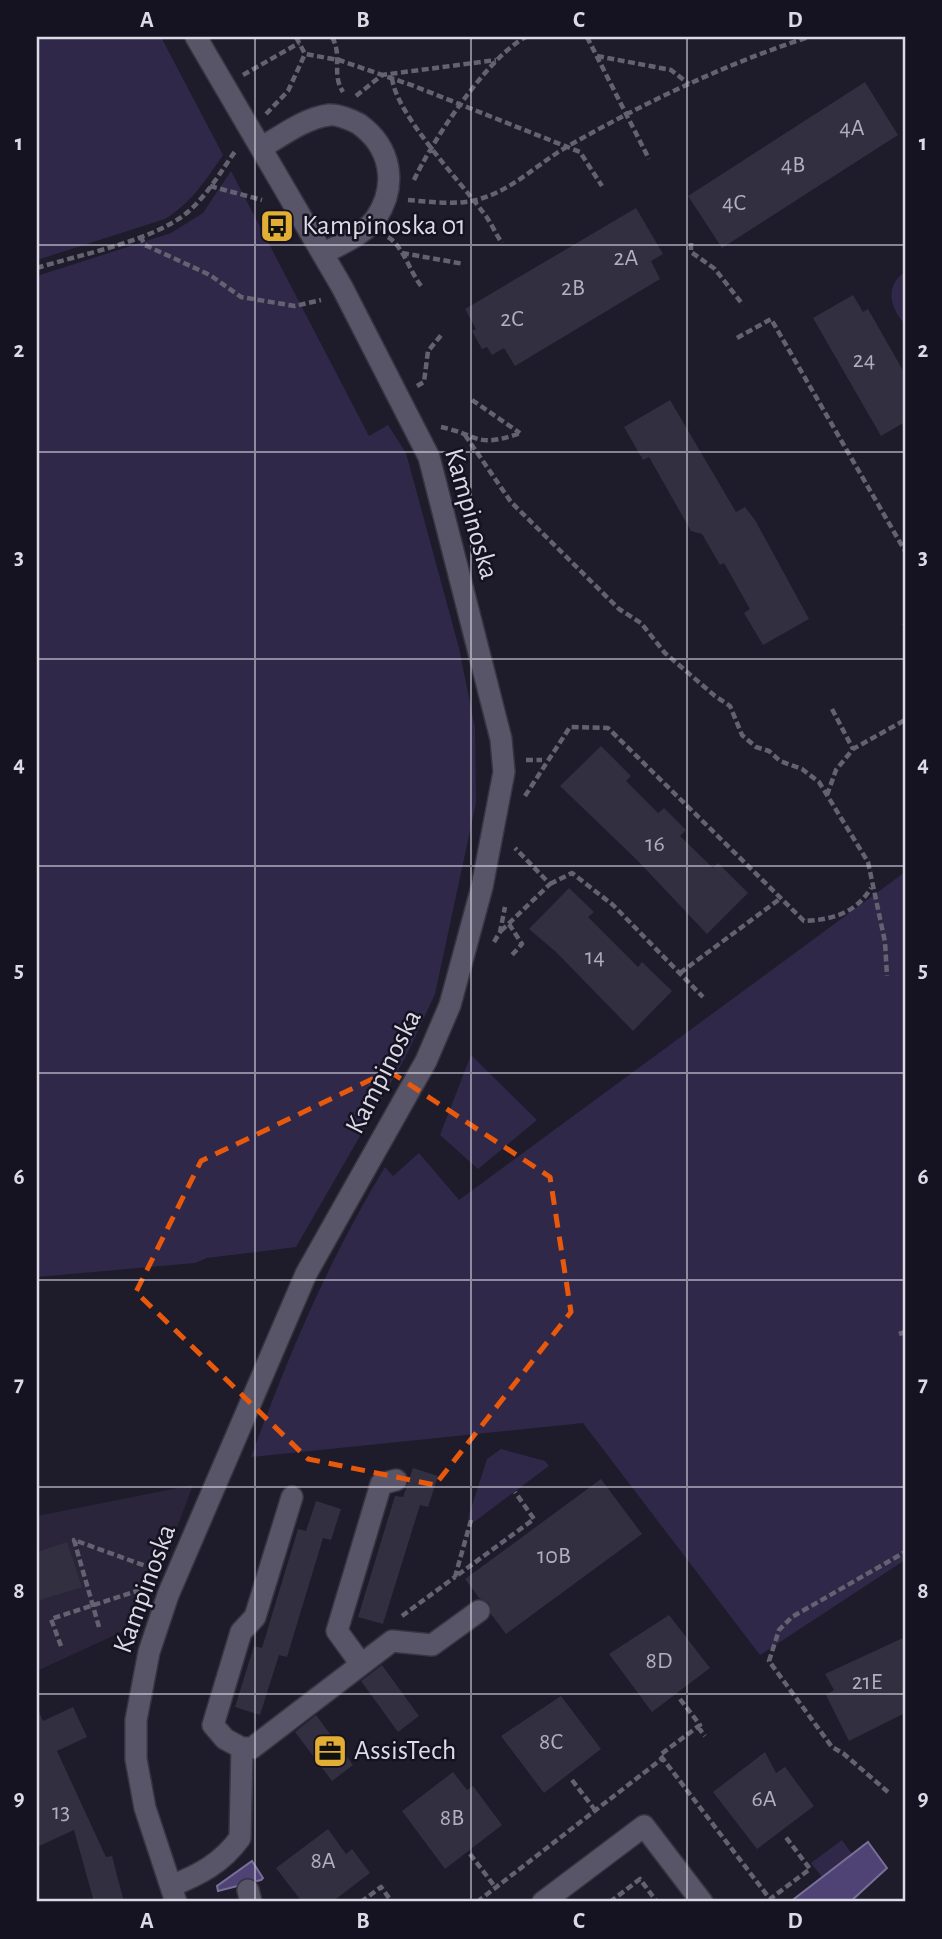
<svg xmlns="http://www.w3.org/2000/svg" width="942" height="1939" font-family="'Alegreya Sans',sans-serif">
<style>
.built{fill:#2a253a}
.green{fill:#302849}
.water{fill:#4f4376;stroke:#797097;stroke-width:2}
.building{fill:#322f40}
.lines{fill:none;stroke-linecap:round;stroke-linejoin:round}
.minor-casing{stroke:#373541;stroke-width:24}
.path{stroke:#646270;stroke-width:4.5;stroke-dasharray:7 3.5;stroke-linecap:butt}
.minor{stroke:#595568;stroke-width:21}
.marked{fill:none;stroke:#e8590c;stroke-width:5;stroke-dasharray:14 9;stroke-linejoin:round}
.grid{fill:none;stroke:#dcdae5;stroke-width:2;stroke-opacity:0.55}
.labels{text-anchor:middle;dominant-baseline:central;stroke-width:5;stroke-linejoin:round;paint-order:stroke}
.number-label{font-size:24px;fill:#b2afbc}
.poi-label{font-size:28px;fill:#dcdae5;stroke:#151221;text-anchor:start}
.street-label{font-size:28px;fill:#dcdae5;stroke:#151221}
.neatline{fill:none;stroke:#dcdae5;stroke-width:2.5}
.grid-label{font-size:23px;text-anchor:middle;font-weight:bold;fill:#dcdae5}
</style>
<rect width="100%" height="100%" fill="#1e1b2b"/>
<path class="built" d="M193,1485L141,1623L37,1671V1516Z"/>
<path class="green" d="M37,37H161L223,155C206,180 191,203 165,219L37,260Z
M231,171L369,436L388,425L406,453L459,648L475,728L476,803L435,994L405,1058L296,1247L207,1258L195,1263L37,1277V276L171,233L203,213Z
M905,272V324C890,308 884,286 905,272Z
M905,872V1560L760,1655L583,1423L251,1457C288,1356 329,1259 385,1167L393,1176L419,1153L459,1200Z
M471,1055L537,1120L478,1169L440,1135Z
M501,1449L545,1461L549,1466L474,1522L468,1518L487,1459Z
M842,1840L852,1854L822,1877L811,1863Z"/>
<path class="water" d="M868,1842L887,1868L850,1902H790Z
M252,1861L263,1878L261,1880L218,1891L217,1886Z"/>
<path class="building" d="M865,82L898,135L722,248L688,196Z
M636,208L663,254L651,261L660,279L515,366L504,348L492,355L487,347L482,349L472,331L476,329L465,309Z
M853,295L863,312L868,309L905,374V422L881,436L813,318Z
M670,400L736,512L745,507L755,520L809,619L763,645L744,613L750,609L724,563L720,565L702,534L691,531L649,457L643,460L624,427Z
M601,746L631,776L626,781L658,813L664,808L686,830L680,836L713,868L718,863L748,893L707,934L637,860L560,786Z
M569,888L594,912L588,917L638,967L642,962L672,991L633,1031L556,952L529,929Z
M413,1468L438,1476L428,1507L420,1505L383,1624L358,1617L395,1496L403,1497Z
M601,1479L642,1534L506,1634L491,1614L489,1603L479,1598L465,1579Z
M316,1501L341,1509L331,1540L323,1538L287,1657L279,1655L260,1715L235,1707L254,1646L262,1648L298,1529L306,1531Z
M67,1542L82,1587L37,1601V1552Z
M669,1615L710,1668L652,1712L609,1654Z
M905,1637V1713L849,1741L826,1695L834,1690L825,1674Z
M382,1665L419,1716L398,1732L361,1681Z
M561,1696L601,1749L544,1793L501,1736Z
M37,1707L43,1721L73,1707L87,1737L57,1751L106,1857L112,1856L124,1902H94L74,1830L37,1847Z
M316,1715L353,1765L332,1781L295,1732Z
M765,1752L776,1773L785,1767L814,1806L757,1849L713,1792Z
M453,1772L467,1790L473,1786L502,1825L445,1869L402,1811Z
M328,1829L346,1854L352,1849L370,1873L332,1902H302L276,1868Z"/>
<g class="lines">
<g class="minor-casing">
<path id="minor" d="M261,148C281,136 305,118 329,115C337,114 352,120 359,124C391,147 398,185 376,218C365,234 340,244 323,254
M361,1664L337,1631L381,1484L396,1480
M242,1748L225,1739L213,1725L241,1632L255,1617L292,1497
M171,1886C199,1875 222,1863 240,1838L242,1748H252L392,1641L432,1645L479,1611
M248,1890L251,1902
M176,1902L145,1808L136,1759V1720L149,1652L168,1595L306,1274L426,1061L450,1005L482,887L504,772L501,739L429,457L342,287L196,37
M543,1902L644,1826L702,1902"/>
</g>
<path class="path" d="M296,37L305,54L339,60L414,86L580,152L602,186
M332,37C343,56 331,74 343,92
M587,37L649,159
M597,56L671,70L689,84
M243,75L299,43
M392,78C396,114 459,180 482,211C490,220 495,233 502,243
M356,96L382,75L496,60
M266,114L288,91L305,54
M414,180C431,143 488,56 526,37
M210,186L262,200
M408,200C432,202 460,206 483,198C515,188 541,161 570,145C646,102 725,64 809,37
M140,236L145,245L210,275L241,297L295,306L321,300
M388,237C404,247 410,273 422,287
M691,243V252L715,269L743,305
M402,253L464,264
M37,268C81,254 155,241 189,211C208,194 222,170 236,150
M737,338L771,319L905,551
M417,386L424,382L428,351L443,333
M472,400L520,433
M441,427C479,435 476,449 520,433
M465,435L511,502L619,609L641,623L665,653L715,696L730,706L742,735L756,747L769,751L780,761L802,769L819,782L868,862L885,942L887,976
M904,626L905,625
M832,709L853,749
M526,760H542
M827,795L836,770L853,749L905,720
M525,796L570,727L608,728L804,921C832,920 856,913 871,888
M550,884L572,873L613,905L703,997
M509,924L522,944L512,955
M501,931L550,884L515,848
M494,942L500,932L505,907
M680,973L781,898
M899,1334L905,1332
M471,1520L455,1577L534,1519L515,1492
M402,1616L455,1577
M99,1627L74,1540L154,1569
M61,1646L51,1619L146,1588
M680,1699L700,1725L660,1755L770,1899L810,1869L785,1836
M698,1727L705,1736
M572,1780L595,1810
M888,1792L844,1754L832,1747L769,1661L779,1630L792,1617L905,1552
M470,1854L496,1888
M361,1902L381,1887L392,1902
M477,1902L663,1758
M610,1902L640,1879L657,1902"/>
<use href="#minor" class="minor"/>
</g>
<path class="marked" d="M389,1071L550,1177L571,1312L435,1485L308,1459L136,1292L201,1161Z"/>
<path class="grid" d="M255,37V1902M471,37V1902M687,37V1902M37,245H905M37,452H905M37,659H905M37,866H905M37,1073H905M37,1280H905M37,1487H905M37,1694H905"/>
<defs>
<g id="bus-square" transform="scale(1.75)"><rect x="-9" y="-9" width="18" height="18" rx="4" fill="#e3ae34" stroke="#151221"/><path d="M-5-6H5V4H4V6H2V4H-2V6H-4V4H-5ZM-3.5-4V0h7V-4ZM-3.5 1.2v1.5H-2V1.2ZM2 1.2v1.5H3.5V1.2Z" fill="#111"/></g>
<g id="office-square" transform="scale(1.75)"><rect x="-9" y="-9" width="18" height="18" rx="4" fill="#e3ae34" stroke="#151221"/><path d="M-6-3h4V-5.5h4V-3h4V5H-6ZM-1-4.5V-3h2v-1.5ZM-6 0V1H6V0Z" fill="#111"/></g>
</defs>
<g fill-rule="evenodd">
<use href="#bus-square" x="277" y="226"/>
<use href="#office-square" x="330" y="1751"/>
</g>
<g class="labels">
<g class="number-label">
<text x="852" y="128">4A</text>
<text x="793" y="165">4B</text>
<text x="734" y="203">4C</text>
<text x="626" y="258">2A</text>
<text x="573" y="288">2B</text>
<text x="512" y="319">2C</text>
<text x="864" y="360">24</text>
<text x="655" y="844">16</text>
<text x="595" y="957">14</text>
<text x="554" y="1556">10B</text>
<text x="659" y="1661">8D</text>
<text x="867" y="1682">21E</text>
<text x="551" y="1742">8C</text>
<text x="764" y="1799">6A</text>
<text x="61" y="1812">13</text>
<text x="452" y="1818">8B</text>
<text x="323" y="1861">8A</text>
</g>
<g class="poi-label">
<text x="302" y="226">Kampinoska 01</text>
<text x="354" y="1751">AssisTech</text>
</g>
<g class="street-label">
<text transform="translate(471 514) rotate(74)">Kampinoska</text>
<text transform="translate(384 1072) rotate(-63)">Kampinoska</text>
<text transform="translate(145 1589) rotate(-70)">Kampinoska</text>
</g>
</g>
<rect width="942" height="1939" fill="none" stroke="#151221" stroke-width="77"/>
<rect x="38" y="38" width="866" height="1862" class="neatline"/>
<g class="grid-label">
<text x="147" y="27">A</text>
<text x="363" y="27">B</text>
<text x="579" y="27">C</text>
<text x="795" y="27">D</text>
<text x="19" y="150">1</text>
<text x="923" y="150">1</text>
<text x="19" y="357">2</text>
<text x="923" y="357">2</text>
<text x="19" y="564">3</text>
<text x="923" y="564">3</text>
<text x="19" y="771">4</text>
<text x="923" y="771">4</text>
<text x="19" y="977">5</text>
<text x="923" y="977">5</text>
<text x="19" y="1184">6</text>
<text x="923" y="1184">6</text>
<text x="19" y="1391">7</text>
<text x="923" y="1391">7</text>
<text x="19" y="1598">8</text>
<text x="923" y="1598">8</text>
<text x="19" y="1805">9</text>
<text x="923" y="1805">9</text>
<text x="147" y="1928">A</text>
<text x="363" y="1928">B</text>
<text x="579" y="1928">C</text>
<text x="795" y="1928">D</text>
</g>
</svg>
